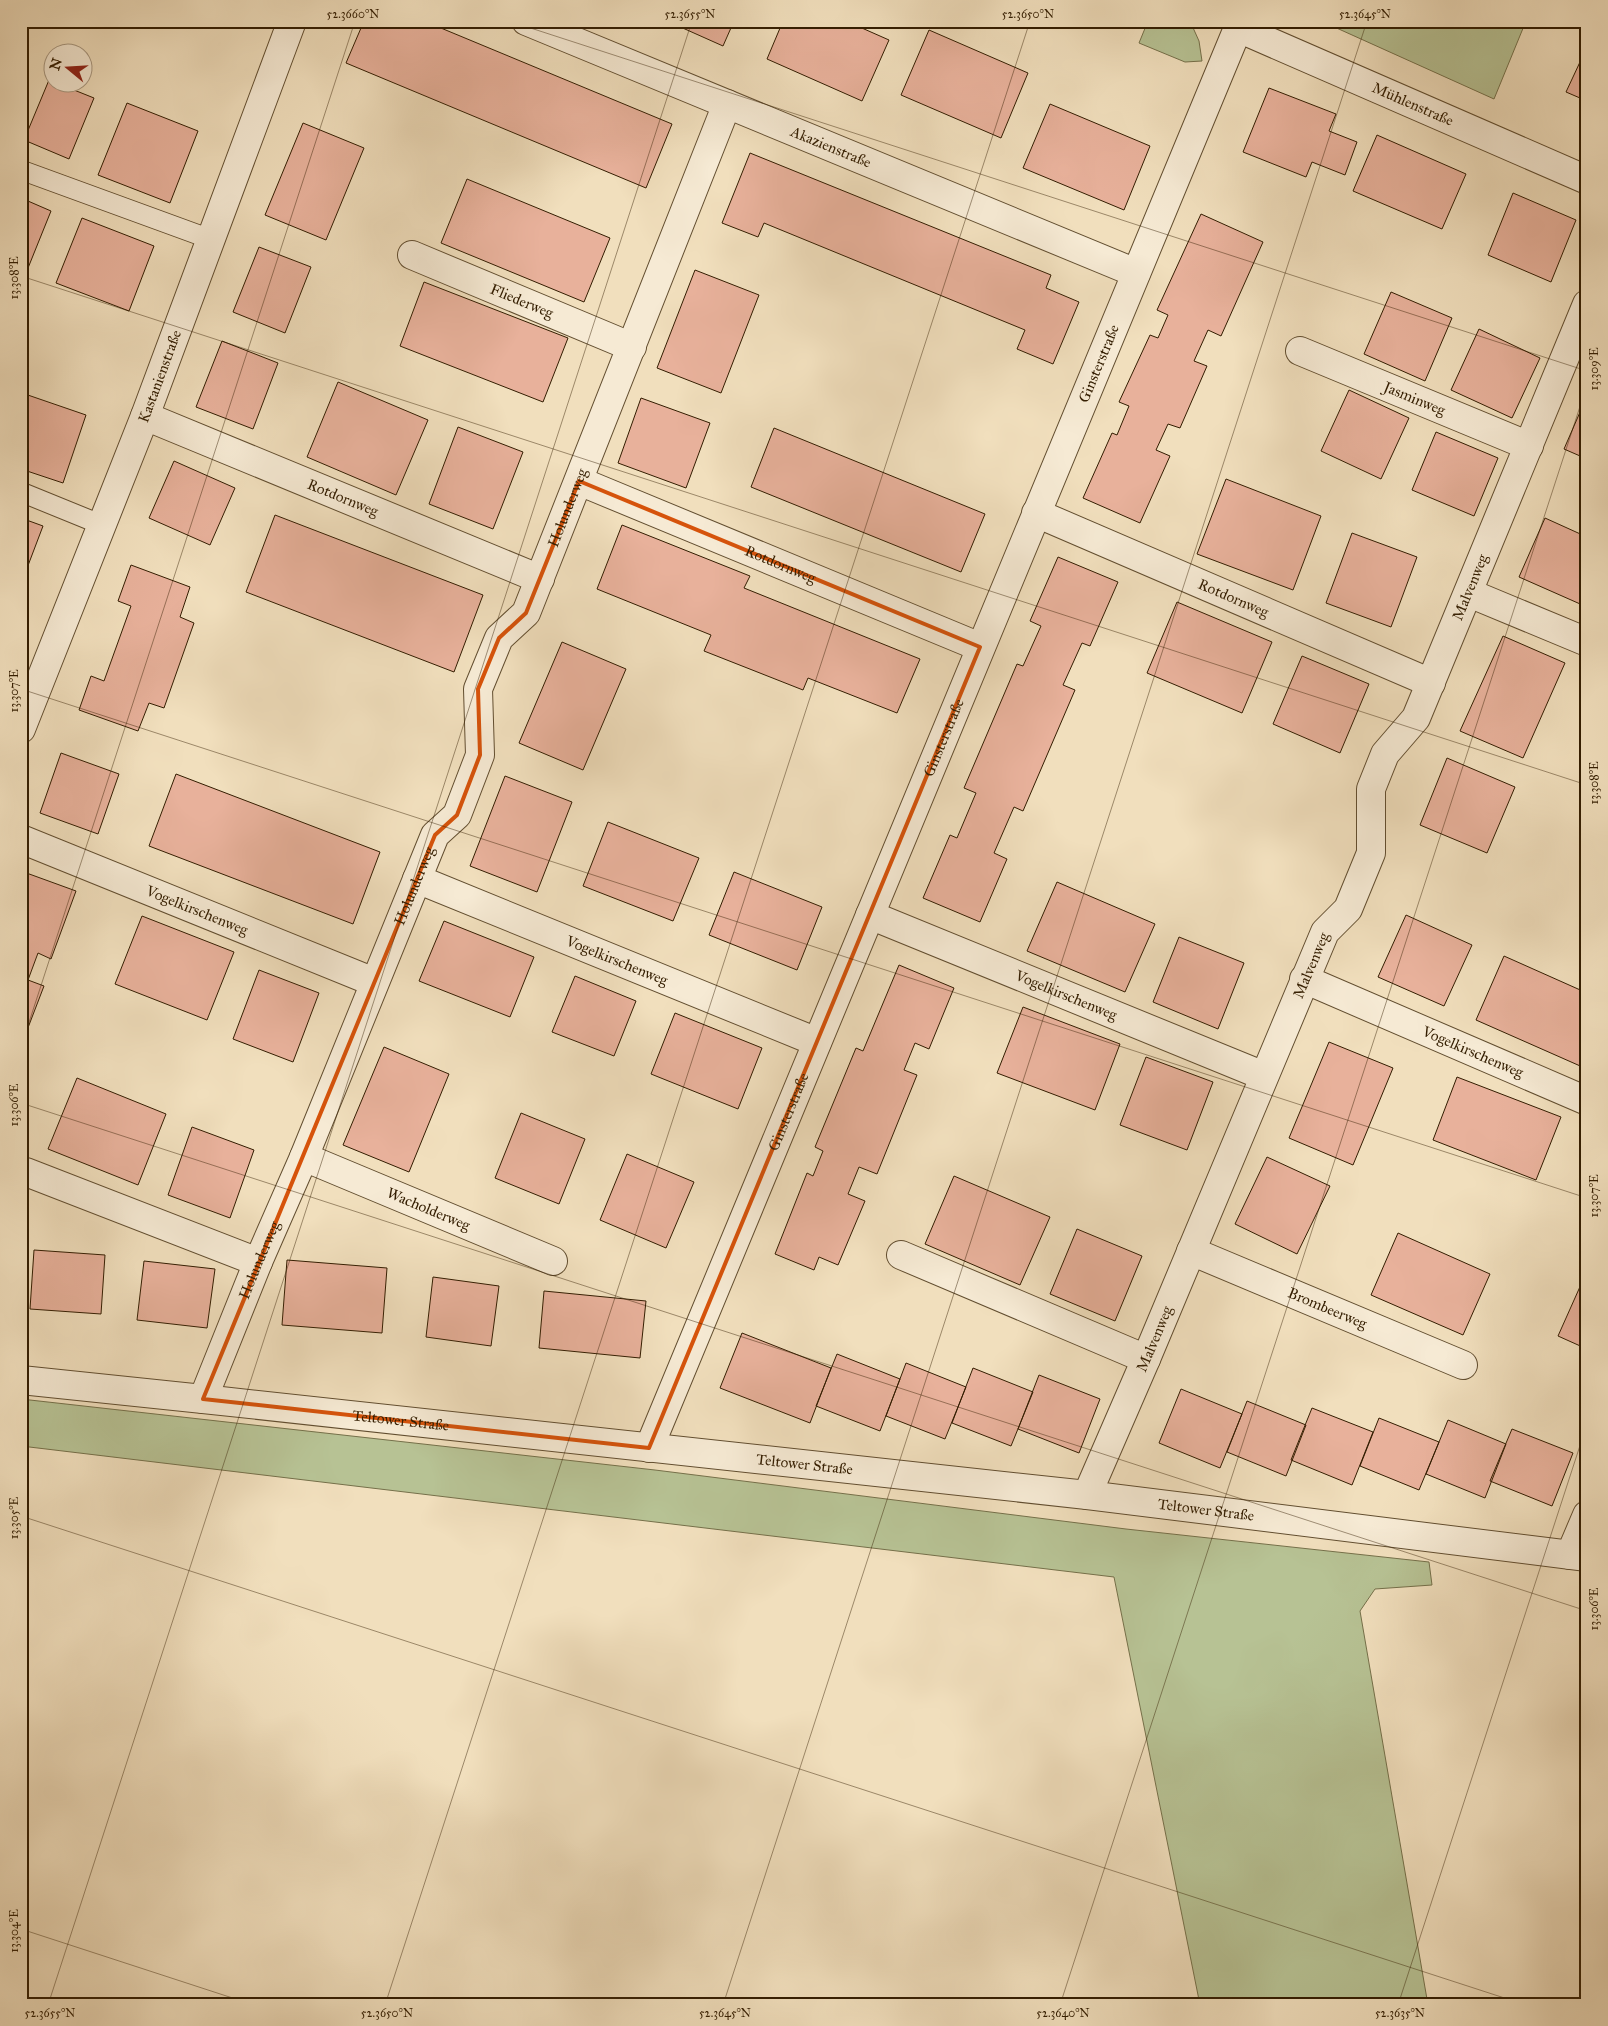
<svg xmlns="http://www.w3.org/2000/svg" width="1608" height="2026" font-family="'IM FELL Great Primer',serif">
<style>
.green{fill:#b7c294;stroke:#75704a}
.building{fill:#e8b19b;stroke:#331d01}
.lines{fill:none;stroke-linecap:round;stroke-linejoin:round}
.lane-casing{stroke:#624e30;stroke-width:21}
.street-casing{stroke:#624e30;stroke-width:30}
.lane{stroke:#f6ead4;stroke-width:19}
.street{stroke:#f6ead4;stroke-width:28}
.marked{fill:none;stroke:#d6530b;stroke-width:4;stroke-linejoin:round}
.ticks{fill:none;stroke:#331d01;stroke-width:1;stroke-opacity:0.45}
.labels{text-anchor:middle;dominant-baseline:central;stroke-width:5;stroke-linejoin:round;paint-order:stroke}
.street-label{font-size:15px;fill:#331d01;stroke:#f6ead4}
.neatline{fill:none;stroke:#331d01;stroke-width:2}
.ticks-label{font-size:12px;text-anchor:middle;fill:#331d01}
</style>
<rect width="100%" height="100%" fill="#f1dfbd"/>
<filter id="stains"><feTurbulence type="fractalNoise" baseFrequency=".004" numOctaves="4"/><feColorMatrix values="0 0 0 0 .2 0 0 0 0 .09 0 0 0 0 .02 0 0 0 .5 -.17"/></filter>
<radialGradient id="worn" r=".72"><stop offset=".6" stop-color="#630" stop-opacity="0"/><stop offset="1" stop-color="#630" stop-opacity=".3"/></radialGradient>
<path class="green" d="M1148,21H1190L1199,41L1202,61L1185,62L1139,43Z
M1321,21H1526L1494,99Z
M21,1399L655,1470L1126,1529L1429,1562L1432,1585L1375,1589L1360,1611L1428,2005H1200L1114,1577L21,1446Z"/>
<path class="building" d="M364,21H424L672,124L646,188L346,63Z
M667,21H734L723,46Z
M783,21H846L889,40L862,101L767,59Z
M929,30L1028,73L1001,138L901,95Z
M1587,47V101L1566,92Z
M49,80L94,98L69,159L24,140Z
M1269,88L1336,114L1329,131L1357,142L1345,175L1312,162L1306,177L1243,152Z
M127,103L198,131L170,203L98,175Z
M1050,104L1150,146L1124,210L1023,168Z
M303,123L364,148L326,240L265,215Z
M1377,135L1466,174L1442,229L1353,191Z
M750,153L1051,275L1046,288L1079,302L1053,364L1017,349L1025,330L764,223L758,237L722,223Z
M467,179L610,238L584,302L441,243Z
M1513,193L1576,220L1551,282L1488,255Z
M21,198L51,211L26,273L21,272Z
M1201,214L1263,242L1221,336L1208,330L1194,361L1207,366L1180,428L1168,424L1156,450L1170,456L1140,523L1083,498L1112,433L1117,435L1129,406L1119,402L1150,335L1158,338L1168,315L1157,310Z
M82,218L154,246L129,311L56,283Z
M259,247L311,267L285,333L233,312Z
M695,270L759,295L721,393L657,368Z
M424,282L568,338L543,402L400,346Z
M1391,292L1452,318L1425,381L1364,354Z
M1479,329L1540,358L1512,418L1451,390Z
M222,341L278,363L253,429L196,407Z
M338,382L428,420L396,495L307,457Z
M1349,390L1409,418L1381,479L1321,451Z
M22,393L86,415L63,483L21,469Z
M1587,396V459L1564,449Z
M641,398L710,423L686,488L618,463Z
M458,427L523,452L493,529L429,504Z
M774,428L985,514L961,572L751,487Z
M1436,432L1498,458L1474,516L1412,490Z
M174,461L235,488L210,545L149,518Z
M1226,479L1321,516L1293,590L1197,554Z
M275,515L483,595L454,672L246,592Z
M21,518L43,526L21,584Z
M1545,518L1587,537V607L1519,577Z
M622,525L750,576L744,588L920,659L897,713L808,678L803,690L704,651L711,635L597,589Z
M1352,533L1417,557L1391,627L1326,603Z
M1058,557L1118,582L1090,646L1082,643L1063,685L1075,690L1023,811L1014,807L994,853L1007,859L980,922L923,898L950,835L957,838L976,793L964,788L1017,664L1023,666L1041,626L1030,621Z
M131,565L190,587L180,617L194,623L164,708L149,703L138,731L79,710L91,676L104,681L131,606L118,601Z
M1177,602L1272,642L1242,713L1147,673Z
M1503,636L1565,663L1523,758L1460,731Z
M562,642L626,669L583,770L519,743Z
M1302,656L1369,684L1340,753L1273,724Z
M61,753L119,774L98,834L40,813Z
M1447,758L1515,787L1487,853L1420,825Z
M176,774L380,852L353,924L149,846Z
M505,776L572,802L537,892L470,866Z
M608,822L699,858L673,921L583,886Z
M21,871L76,891L51,959L38,953L28,980L44,986L21,1046Z
M734,872L822,907L797,970L709,935Z
M1057,882L1155,924L1125,992L1027,951Z
M1406,915L1472,945L1444,1006L1378,977Z
M142,916L234,952L207,1020L115,984Z
M444,921L534,957L510,1017L419,981Z
M1179,937L1244,963L1218,1029L1153,1002Z
M1504,956L1587,993V1069L1476,1020Z
M899,965L954,988L929,1049L915,1043L904,1070L917,1075L877,1174L859,1167L848,1194L865,1201L838,1265L819,1257L814,1270L775,1254L807,1173L813,1176L823,1151L815,1147L856,1048L863,1051Z
M259,970L319,993L293,1062L233,1039Z
M575,976L636,1001L614,1056L552,1032Z
M1023,1007L1120,1044L1095,1110L997,1073Z
M675,1013L762,1048L738,1109L651,1074Z
M1329,1042L1393,1068L1353,1165L1289,1138Z
M384,1047L449,1074L409,1172L343,1145Z
M1146,1057L1213,1082L1187,1150L1120,1125Z
M1457,1077L1561,1117L1536,1180L1433,1140Z
M77,1078L166,1114L138,1185L48,1149Z
M521,1113L585,1139L559,1204L495,1178Z
M192,1127L254,1150L230,1218L168,1195Z
M627,1154L694,1182L666,1248L600,1220Z
M1267,1157L1330,1186L1297,1254L1235,1224Z
M954,1176L1050,1217L1020,1285L925,1244Z
M1077,1229L1142,1256L1115,1321L1050,1294Z
M1398,1233L1490,1274L1463,1335L1371,1295Z
M34,1250L105,1255L101,1314L30,1309Z
M287,1260L387,1268L382,1333L282,1325Z
M144,1261L215,1269L207,1328L137,1320Z
M1587,1271V1349L1558,1336Z
M433,1277L499,1286L491,1346L426,1337Z
M544,1291L646,1301L640,1358L539,1348Z
M742,1333L831,1368L810,1423L720,1388Z
M837,1354L900,1379L880,1431L816,1406Z
M906,1363L966,1387L945,1439L886,1416Z
M973,1368L1033,1392L1011,1446L952,1423Z
M1039,1375L1100,1399L1079,1453L1018,1429Z
M1181,1389L1242,1414L1220,1468L1159,1443Z
M1247,1401L1306,1425L1286,1476L1227,1452Z
M1312,1408L1373,1432L1352,1485L1291,1460Z
M1379,1418L1439,1442L1419,1490L1360,1466Z
M1448,1420L1506,1444L1485,1498L1426,1474Z
M1512,1429L1573,1453L1552,1506L1490,1481Z"/>
<g class="lines">
<g class="lane-casing">
<path id="lane" d="M21,170L210,239
M21,492L102,525"/>
</g>
<g class="street-casing">
<g id="street">
<path id="s1" d="M526,21L1136,273"/>
<path id="s2" d="M412,255L632,347"/>
<path id="s3" d="M1300,351L1529,446"/>
<path id="s4" d="M145,416L540,579"/>
<path id="s5" d="M579,481L980,647"/>
<path id="s6" d="M1036,513L1431,683"/>
<path d="M1469,593L1587,642"/>
<path id="s7" d="M21,729L145,416L292,21"/>
<path id="s8" d="M21,839L374,982"/>
<path id="s9" d="M417,879L817,1042"/>
<path id="s10" d="M870,915L1264,1076"/>
<path id="s11" d="M1304,979L1587,1101"/>
<path id="s12" d="M304,1157L553,1261"/>
<path d="M26,1172L258,1262"/>
<path id="s13" d="M1191,1251L1463,1365"/>
<path d="M901,1255L1146,1359"/>
<path id="s14" d="M21,1380L203,1399L1087,1495L1587,1557"/>
<path id="s15" d="M203,1399L258,1262L304,1157L435,835L457,815L480,755L478,689L499,638L526,613L727,104"/>
<path id="s16" d="M649,1448L1238,28L1587,180"/>
<path id="s17" d="M1087,1495L1146,1359L1325,932L1348,909L1371,853V789L1385,754L1416,718L1587,304"/>
<path d="M1570,1555L1587,1515"/>
</g>
</g>
<use href="#lane" class="lane"/>
<use href="#street" class="street"/>
</g>
<path class="marked" d="M579,481L980,647L649,1448L203,1399L435,835L457,815L480,755L478,689L499,638L526,613Z"/>
<path class="ticks" d="M509,21L1587,371M21,276L1587,785M21,689L1587,1198M21,1047L355,21M21,1103L1587,1611M21,1516L1526,2005M21,1929L254,2005M48,2005L692,21M385,2005L1030,21M723,2005L1367,21M1060,2005L1587,385M1398,2005L1587,1424"/>
<g class="labels">
<g class="street-label">
<text stroke="none"><textPath href="#s16" startOffset="1728">Mühlenstraße</textPath></text>
<text stroke="none"><textPath href="#s1" startOffset="330">Akazienstraße</textPath></text>
<text stroke="none"><textPath href="#s2" startOffset="119">Fliederweg</textPath></text>
<text stroke="none"><textPath href="#s16" startOffset="1174">Ginsterstraße</textPath></text>
<text stroke="none"><textPath href="#s7" startOffset="379">Kastanienstraße</textPath></text>
<text stroke="none"><textPath href="#s3" startOffset="124">Jasminweg</textPath></text>
<text stroke="none"><textPath href="#s4" startOffset="214">Rotdornweg</textPath></text>
<text stroke="none"><textPath href="#s15" startOffset="975">Holunderweg</textPath></text>
<text stroke="none"><textPath href="#s5" startOffset="218">Rotdornweg</textPath></text>
<text stroke="none"><textPath href="#s17" startOffset="995">Malvenweg</textPath></text>
<text stroke="none"><textPath href="#s6" startOffset="215">Rotdornweg</textPath></text>
<text stroke="none"><textPath href="#s16" startOffset="769">Ginsterstraße</textPath></text>
<text stroke="none"><textPath href="#s15" startOffset="555">Holunderweg</textPath></text>
<text stroke="none"><textPath href="#s8" startOffset="190">Vogelkirschenweg</textPath></text>
<text stroke="none"><textPath href="#s9" startOffset="216">Vogelkirschenweg</textPath></text>
<text stroke="none"><textPath href="#s17" startOffset="575">Malvenweg</textPath></text>
<text stroke="none"><textPath href="#s10" startOffset="212">Vogelkirschenweg</textPath></text>
<text stroke="none"><textPath href="#s11" startOffset="184">Vogelkirschenweg</textPath></text>
<text stroke="none"><textPath href="#s16" startOffset="364">Ginsterstraße</textPath></text>
<text stroke="none"><textPath href="#s12" startOffset="135">Wacholderweg</textPath></text>
<text stroke="none"><textPath href="#s15" startOffset="150">Holunderweg</textPath></text>
<text stroke="none"><textPath href="#s13" startOffset="148">Brombeerweg</textPath></text>
<text stroke="none"><textPath href="#s17" startOffset="170">Malvenweg</textPath></text>
<text stroke="none"><textPath href="#s14" startOffset="382">Teltower Straße</textPath></text>
<text stroke="none"><textPath href="#s14" startOffset="788">Teltower Straße</textPath></text>
<text stroke="none"><textPath href="#s14" startOffset="1192">Teltower Straße</textPath></text>
</g>
</g>
<rect width="1608" height="2026" fill="none" stroke="#f1dfbd" stroke-width="55"/>
<g transform="translate(68 68) rotate(288)"><circle r="24" fill="#f6ead4" stroke="#a89880"/>
<path d="M0-4L9 19L0 12L-9 19Z" fill="#8f2418"/>
<text y="-8" font-size="14" font-weight="bold" text-anchor="middle" fill="#331d01">N</text>
</g>
<rect x="28" y="28" width="1552" height="1970" class="neatline"/>
<g class="ticks-label">
<text x="353" y="18">52.3660°N</text>
<text x="690" y="18">52.3655°N</text>
<text x="1028" y="18">52.3650°N</text>
<text x="1365" y="18">52.3645°N</text>
<text transform="translate(14 278) rotate(-90)" y="4">13.308°E</text>
<text transform="translate(1594 369) rotate(-90)" y="4">13.309°E</text>
<text transform="translate(14 691) rotate(-90)" y="4">13.307°E</text>
<text transform="translate(1594 783) rotate(-90)" y="4">13.308°E</text>
<text transform="translate(14 1105) rotate(-90)" y="4">13.306°E</text>
<text transform="translate(1594 1196) rotate(-90)" y="4">13.307°E</text>
<text transform="translate(14 1518) rotate(-90)" y="4">13.305°E</text>
<text transform="translate(1594 1609) rotate(-90)" y="4">13.306°E</text>
<text transform="translate(14 1931) rotate(-90)" y="4">13.304°E</text>
<text x="50" y="2017">52.3655°N</text>
<text x="387" y="2017">52.3650°N</text>
<text x="725" y="2017">52.3645°N</text>
<text x="1063" y="2017">52.3640°N</text>
<text x="1400" y="2017">52.3635°N</text>
</g>
<rect width="100%" height="100%" filter="url(#stains)"/>
<rect width="100%" height="100%" fill="url(#worn)"/>
</svg>
